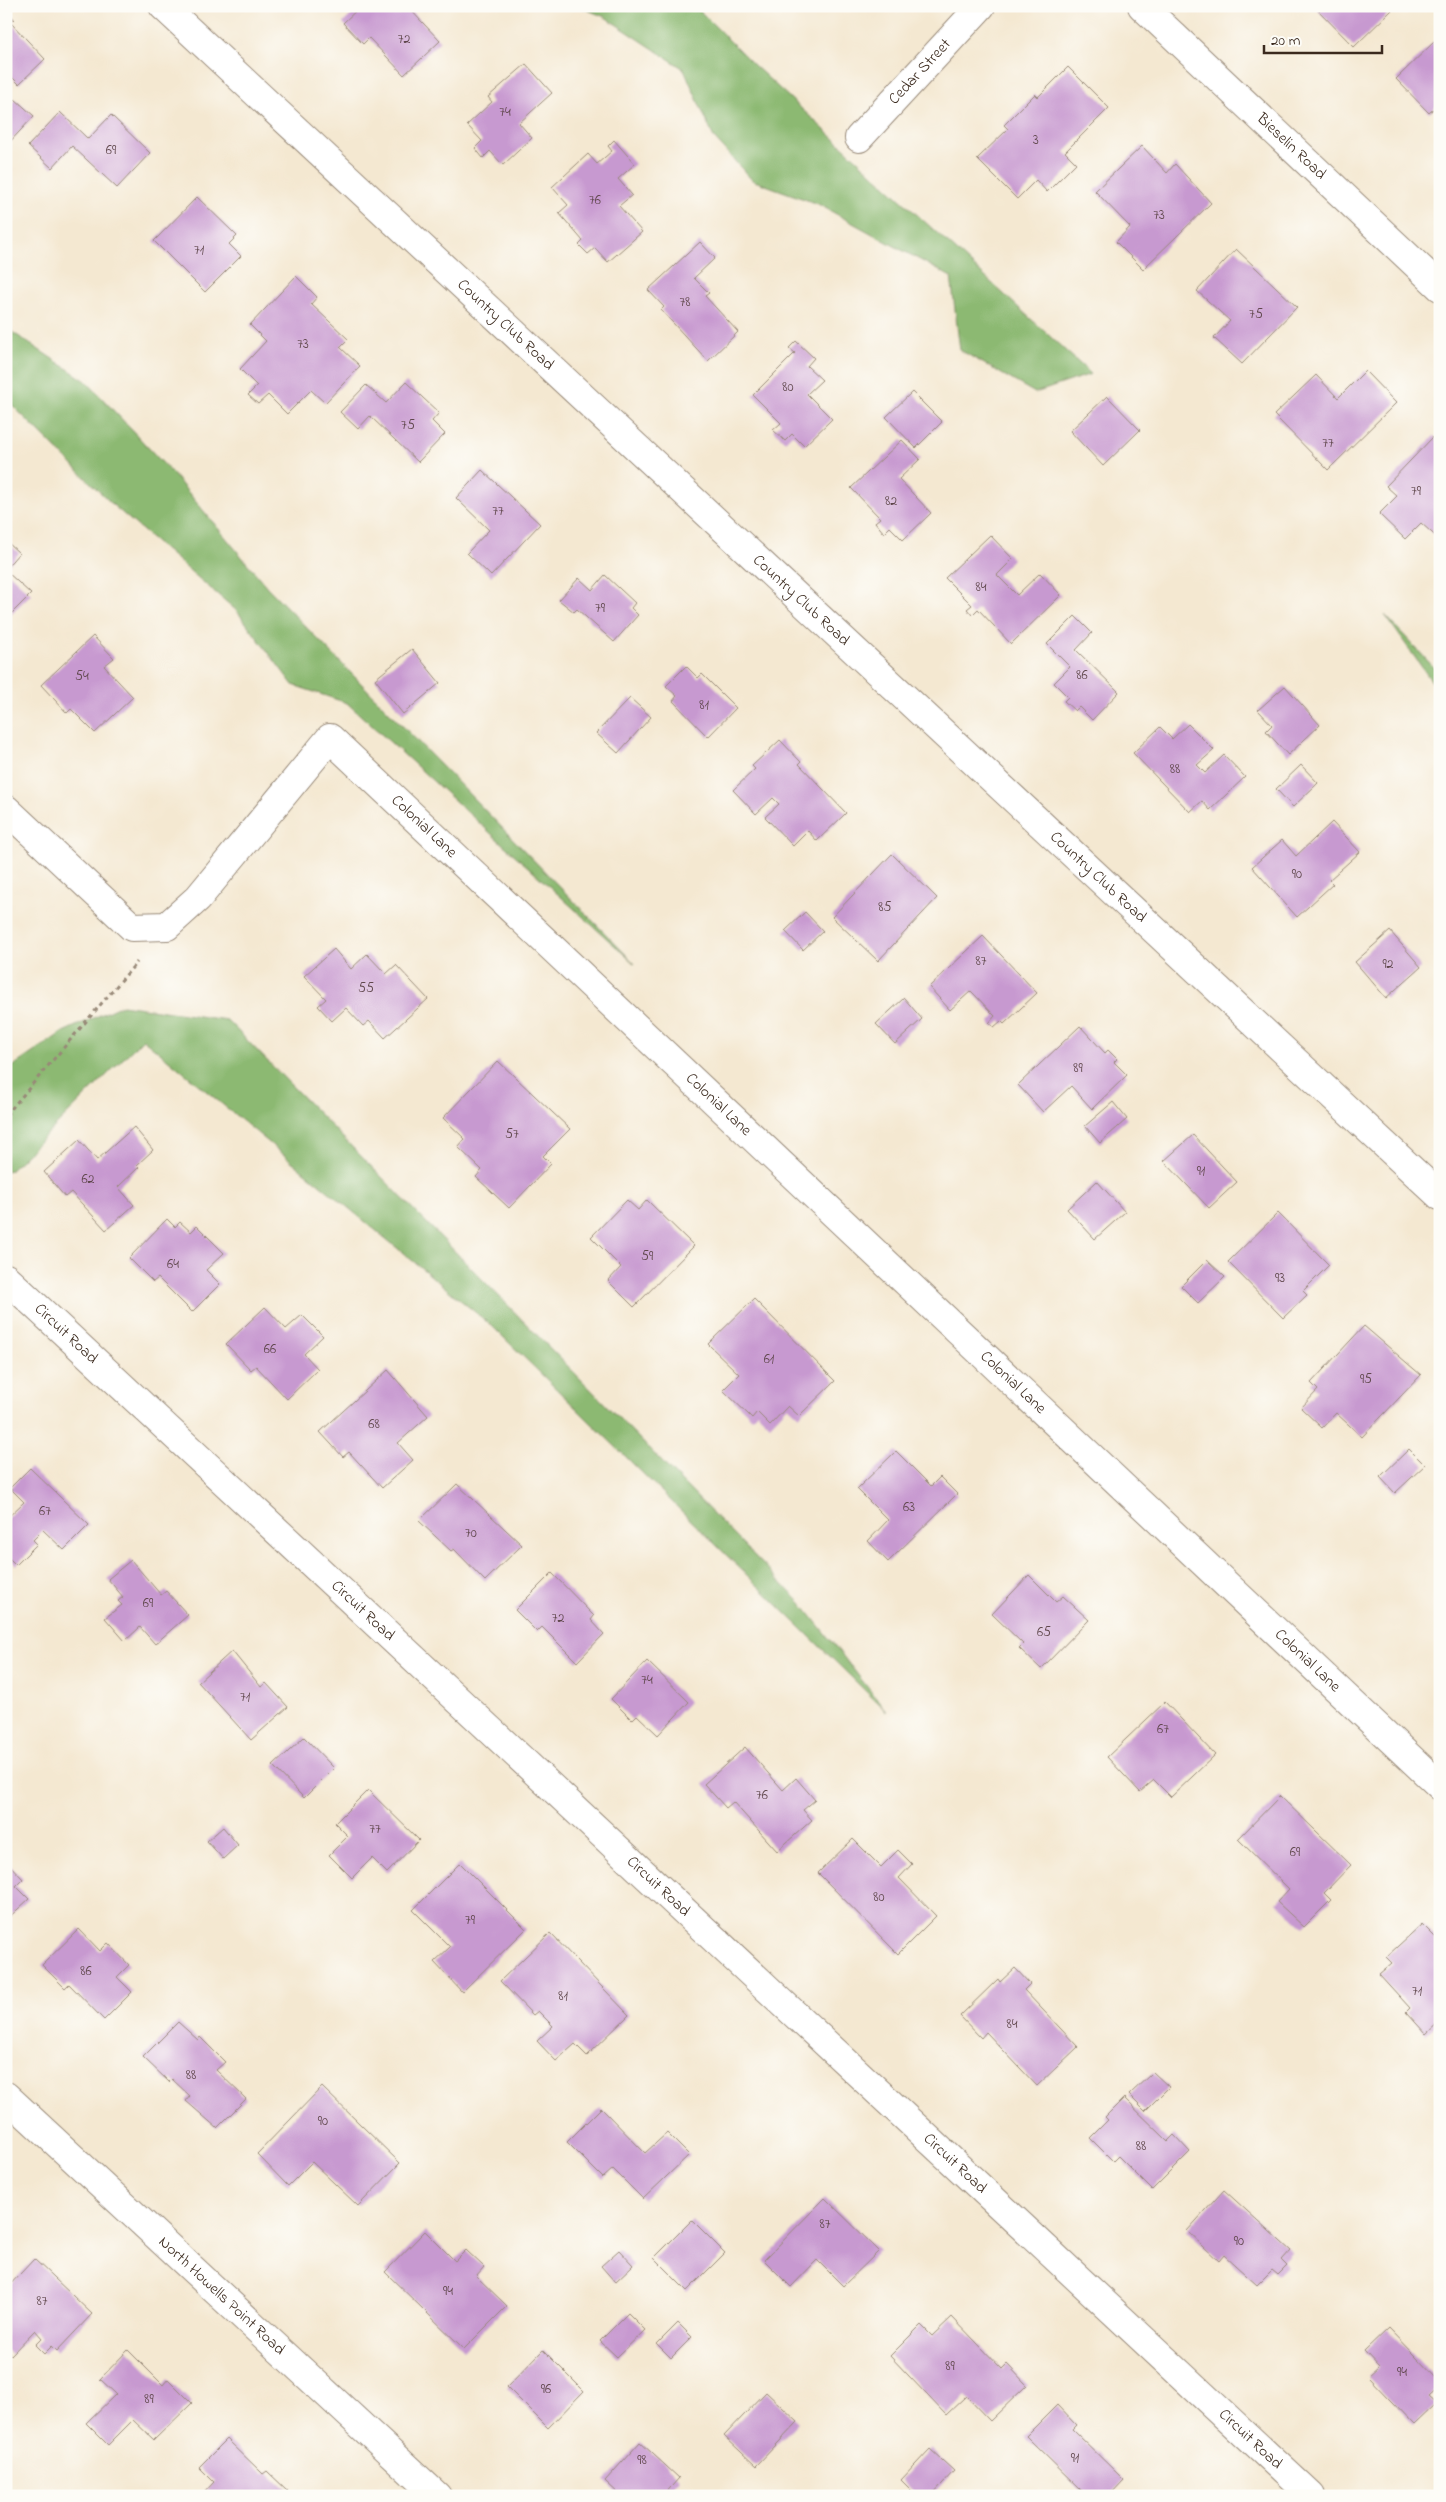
<svg xmlns="http://www.w3.org/2000/svg" width="1446" height="2502" font-family="'Indie Flower',sans-serif">
<style>
.forest{fill:#8cb972;stroke:#647248}
.building{fill:#c799d0}
.lines{fill:none;stroke-linecap:round;stroke-linejoin:round}
.street-casing{stroke:#988978;stroke-width:30}
.path{stroke:#988978;stroke-width:3;stroke-dasharray:4 4;stroke-linecap:butt}
.street{stroke:#fff;stroke-width:28}
.labels{text-anchor:middle;dominant-baseline:central;stroke-width:4.5;stroke-linejoin:round;paint-order:stroke}
.number-label{font-size:14px;fill:#5e464a}
.street-label{font-size:16px;fill:#3b2a1e;stroke:#fdfcf7}
</style>
<rect width="100%" height="100%" fill="#fdfcf7"/>
<filter id="ink" filterUnits="userSpaceOnUse"><feTurbulence type="fractalNoise" baseFrequency=".02" numOctaves="2"/><feDisplacementMap in="SourceGraphic" scale="10" xChannelSelector="R" yChannelSelector="G"/><feConvolveMatrix kernelMatrix="1 2 1 2 8 2 1 2 1" color-interpolation-filters="sRGB"/></filter>
<filter id="wash" filterUnits="userSpaceOnUse"><feTurbulence type="fractalNoise" baseFrequency=".0096" numOctaves="4" result="noise"/><feDisplacementMap in="SourceGraphic" scale="20" xChannelSelector="R" yChannelSelector="G"/><feGaussianBlur stdDeviation="1.12" result="paint"/><feColorMatrix in="noise" values="0 0 0 0 0 0 0 0 0 0 0 0 0 0 0 0 0 1.4 0 .05"/><feComposite in="paint" operator="in"/></filter>
<g filter="url(#wash)">
<rect width="100%" height="100%" fill="#f4e8d1"/>
<path class="forest" d="M578,6H695L756,67L1091,374L1035,393L960,350L951,277L818,204L752,180L714,138L684,69L605,17Z
M6,328L86,381L172,473L267,587L635,964L347,703L293,685L237,611L114,506L6,399Z
M1385,615L1440,674V693Z
M122,1005L227,1020L801,1603L887,1712L492,1326L143,1039L11,1170L6,1171V1071L63,1032Z"/>
<g id="blocks">
<path class="building" d="M361,6H407L440,41L404,75L369,38L363,44L343,23Z
M1314,6H1389L1392,10L1354,47Z
M8,11L14,19L10,22L45,59L19,84L6,71Z
M1440,36V103L1429,113L1396,79Z
M526,64L552,93L519,123L532,138L503,165L490,151L483,158L475,148L482,141L467,125L492,102L488,97Z
M1068,67L1109,108L1065,152L1076,163L1047,192L1036,180L1017,199L977,159L1008,129L1004,125L1035,94L1038,97Z
M15,99L34,116L6,146V108Z
M60,112L88,139L111,115L150,153L117,188L72,146L52,168L28,146Z
M614,140L635,164L618,179L632,195L619,206L642,232L608,262L595,248L588,254L579,245L583,241L559,213L568,205L552,187L588,154L597,164L612,151L608,146Z
M1142,146L1167,173L1175,164L1211,203L1143,269L1116,242L1130,227L1095,191Z
M197,197L237,236L229,244L241,256L205,292L154,241Z
M700,242L715,258L694,278L709,293L705,296L738,332L708,361L661,310L664,307L648,290Z
M1236,249L1297,307L1242,364L1214,338L1230,321L1197,291Z
M296,276L317,297L311,304L348,339L340,347L360,366L325,403L311,390L287,414L268,395L258,404L248,395L257,386L240,369L266,341L250,325Z
M796,341L814,358L807,366L822,380L807,394L832,419L804,446L792,434L785,441L773,430L781,423L753,395L795,353L789,348Z
M1365,371L1396,403L1328,470L1274,415L1316,375L1338,398Z
M406,382L439,413L432,421L445,434L418,462L370,416L358,429L340,412L366,385L386,403Z
M912,392L942,422L916,448L886,417Z
M1107,396L1140,430L1103,466L1070,431Z
M1434,436L1440,442V540L1421,523L1405,539L1379,514L1397,496L1386,486Z
M902,440L920,459L899,479L931,513L903,540L890,527L884,533L875,522L880,518L851,488Z
M482,470L540,524L491,576L467,553L489,530L456,498Z
M990,535L1013,559L997,575L1017,595L1040,573L1061,595L1011,644L978,609L972,615L967,609L972,605L945,578Z
M6,541L19,553L6,568Z
M6,571L31,594L6,619Z
M605,575L635,603L631,608L638,615L614,642L577,609L574,612L559,600L579,578L592,590Z
M1075,616L1092,633L1076,650L1119,692L1092,720L1079,707L1075,711L1064,701L1068,697L1054,683L1070,667L1047,644Z
M93,636L114,658L104,666L133,697L95,733L71,709L67,713L41,685Z
M412,649L440,683L403,714L375,679Z
M686,666L698,678L702,674L736,708L708,737L673,701L677,696L666,686Z
M1285,686L1320,725L1288,755L1266,731L1272,725L1258,710Z
M630,698L651,717L618,753L596,733Z
M1188,724L1214,750L1197,765L1205,773L1224,755L1245,777L1210,810L1202,801L1190,812L1133,753L1160,727L1172,739Z
M780,740L801,762L799,764L846,813L817,841L808,831L793,846L765,817L779,804L773,798L756,814L733,790L755,769L752,766Z
M1301,765L1318,783L1293,807L1276,789Z
M1332,822L1360,852L1329,880L1333,884L1297,917L1252,867L1282,840L1296,856Z
M892,854L937,898L878,961L832,917Z
M805,912L823,931L803,950L785,931Z
M1390,931L1421,967L1386,998L1355,962Z
M983,936L1037,993L1004,1024L1001,1021L994,1027L989,1023L995,1016L971,991L950,1010L929,987Z
M334,949L351,969L367,954L386,974L396,965L428,999L385,1038L369,1021L363,1026L346,1008L332,1021L318,1006L326,999L304,976Z
M904,998L922,1019L895,1044L876,1024Z
M1080,1026L1105,1053L1108,1050L1117,1059L1114,1062L1127,1075L1092,1109L1071,1086L1043,1112L1018,1085Z
M498,1061L570,1129L543,1156L551,1164L509,1208L476,1177L482,1170L458,1147L465,1139L443,1118Z
M1113,1102L1127,1119L1100,1143L1085,1126Z
M134,1127L153,1150L137,1165L139,1167L118,1187L134,1205L106,1230L71,1192L65,1197L44,1172L79,1140L97,1160Z
M1193,1135L1237,1182L1209,1208L1164,1161Z
M1097,1181L1125,1212L1095,1239L1067,1209Z
M627,1200L638,1210L647,1200L694,1246L634,1307L608,1281L621,1267L591,1237Z
M1278,1213L1329,1265L1303,1291L1307,1295L1283,1318L1228,1262Z
M167,1219L175,1227L180,1222L191,1232L197,1226L224,1253L206,1270L220,1284L192,1312L158,1278L153,1282L129,1258Z
M1207,1260L1225,1277L1198,1303L1181,1286Z
M754,1299L835,1381L799,1416L788,1406L770,1425L757,1412L752,1418L723,1390L739,1374L708,1344Z
M265,1307L286,1329L302,1315L323,1336L304,1354L318,1369L287,1399L256,1366L251,1370L226,1344Z
M1364,1326L1421,1375L1362,1437L1336,1413L1322,1428L1301,1408L1318,1390L1311,1383Z
M388,1370L428,1416L398,1443L413,1460L382,1488L349,1452L343,1457L320,1432Z
M1409,1449L1425,1465L1395,1493L1380,1477Z
M896,1451L931,1486L940,1477L957,1494L888,1562L868,1541L888,1520L857,1489Z
M30,1468L89,1525L64,1550L43,1530L33,1540L37,1544L16,1565L6,1555V1519L24,1502L10,1488Z
M457,1484L522,1545L485,1581L454,1549L451,1551L419,1521Z
M131,1560L161,1595L166,1591L188,1615L155,1644L140,1627L125,1641L105,1618L122,1605L118,1601L123,1597L108,1579Z
M552,1573L594,1616L591,1620L604,1634L577,1662L542,1627L537,1632L515,1610Z
M1029,1575L1056,1602L1063,1596L1089,1620L1041,1669L1019,1648L1023,1644L992,1614Z
M232,1651L261,1687L266,1683L288,1707L251,1740L198,1682Z
M647,1661L689,1702L658,1735L637,1715L632,1720L611,1699Z
M1165,1702L1215,1755L1171,1797L1154,1780L1140,1792L1107,1757Z
M304,1737L334,1768L304,1798L273,1766Z
M745,1747L783,1790L796,1778L815,1800L803,1810L812,1820L777,1851L733,1802L726,1808L704,1784Z
M368,1790L419,1840L387,1873L372,1858L352,1878L329,1855L348,1836L335,1823Z
M1280,1796L1351,1865L1324,1893L1331,1900L1304,1927L1277,1902L1289,1889L1238,1839Z
M223,1827L238,1845L223,1859L207,1841Z
M853,1839L881,1867L898,1850L912,1864L899,1878L936,1916L898,1954L818,1873Z
M6,1861L23,1879L16,1886L29,1899L6,1920Z
M460,1863L526,1929L462,1992L434,1962L450,1947L413,1910Z
M1422,1924L1440,1942V2021L1426,2034L1406,2012L1410,2008L1379,1974L1392,1963L1386,1957Z
M79,1929L100,1951L108,1943L129,1965L117,1977L132,1992L104,2020L69,1984L65,1988L42,1965Z
M550,1933L629,2015L587,2056L575,2044L556,2061L537,2041L553,2026L538,2011L533,2015L500,1981Z
M1015,1968L1030,1984L1024,1990L1078,2047L1037,2086L986,2032L981,2038L960,2016L998,1979L1000,1982Z
M178,2022L198,2040L200,2037L225,2062L216,2070L246,2099L217,2128L186,2101L190,2096L172,2079L169,2082L143,2057Z
M1153,2072L1169,2087L1145,2111L1129,2095Z
M322,2087L400,2163L358,2206L312,2162L288,2186L257,2154Z
M1124,2098L1168,2141L1174,2135L1190,2152L1152,2190L1118,2156L1113,2161L1090,2138L1108,2120L1105,2117Z
M601,2108L645,2153L667,2133L689,2155L643,2199L613,2169L603,2178L567,2142Z
M1224,2190L1291,2251L1282,2261L1287,2266L1278,2275L1272,2270L1257,2285L1224,2255L1219,2261L1187,2231Z
M825,2198L879,2251L843,2286L817,2260L791,2287L764,2260Z
M692,2220L725,2253L687,2291L654,2258Z
M425,2231L455,2261L466,2250L484,2267L476,2276L507,2306L464,2349L385,2272Z
M619,2250L633,2265L615,2282L601,2266Z
M34,2259L92,2314L57,2351L52,2346L44,2354L35,2345L42,2338L35,2330L11,2355L6,2350V2289Z
M628,2313L645,2330L617,2357L600,2341Z
M952,2317L1002,2369L1007,2364L1027,2385L990,2421L966,2396L946,2415L890,2356L921,2325L932,2336Z
M678,2323L692,2337L671,2358L657,2344Z
M1388,2328L1440,2382V2386L1428,2397L1436,2404L1414,2425L1368,2377L1379,2367L1364,2351Z
M128,2350L163,2385L168,2379L192,2403L154,2440L133,2420L108,2445L86,2423L116,2394L100,2379Z
M543,2350L584,2391L548,2428L507,2387Z
M766,2392L798,2422L756,2466L724,2436Z
M1057,2405L1076,2425L1072,2429L1124,2480L1109,2496H1087L1026,2436Z
M227,2439L263,2474L267,2471L288,2491L283,2496H201L214,2482L199,2467Z
M640,2442L679,2478L663,2496H621L605,2481Z
M930,2449L954,2471L931,2496H917L901,2480Z"/>
</g>
</g>
<g filter="url(#ink)">
<use href="#blocks" fill-opacity="0" stroke="#988978" stroke-width="1"/>
<g class="lines">
<g class="street-casing">
<g id="street">
<path id="s1" d="M163,6L1440,1196"/>
<path id="s2" d="M1142,6L1440,287"/>
<path id="s3" d="M859,138L981,6"/>
<path id="s4" d="M6,809L132,927L167,926L198,898L330,738L1440,1786"/>
<path id="s5" d="M6,1278L1311,2496"/>
<path id="s6" d="M6,2096L437,2496"/>
</g>
</g>
<path class="path" d="M6,1115L137,962"/>
<use href="#street" class="street"/>
</g>
</g>
<g class="labels">
<g class="number-label">
<text x="404" y="39">72</text>
<text x="505" y="112">74</text>
<text x="1036" y="140">3</text>
<text x="111" y="150">69</text>
<text x="595" y="200">76</text>
<text x="1159" y="215">73</text>
<text x="199" y="250">71</text>
<text x="685" y="302">78</text>
<text x="1256" y="314">75</text>
<text x="303" y="344">73</text>
<text x="788" y="387">80</text>
<text x="408" y="425">75</text>
<text x="1328" y="443">77</text>
<text x="1416" y="491">79</text>
<text x="891" y="501">82</text>
<text x="498" y="511">77</text>
<text x="981" y="587">84</text>
<text x="600" y="608">79</text>
<text x="1082" y="675">86</text>
<text x="82" y="676">54</text>
<text x="704" y="705">81</text>
<text x="1175" y="769">88</text>
<text x="1297" y="874">90</text>
<text x="885" y="907">85</text>
<text x="981" y="961">87</text>
<text x="1388" y="964">92</text>
<text x="366" y="988">55</text>
<text x="1078" y="1068">89</text>
<text x="512" y="1134">57</text>
<text x="1201" y="1171">91</text>
<text x="88" y="1179">62</text>
<text x="647" y="1256">59</text>
<text x="173" y="1264">64</text>
<text x="1280" y="1278">93</text>
<text x="270" y="1349">66</text>
<text x="769" y="1359">61</text>
<text x="1366" y="1379">95</text>
<text x="374" y="1424">68</text>
<text x="909" y="1507">63</text>
<text x="45" y="1511">67</text>
<text x="471" y="1533">70</text>
<text x="148" y="1603">69</text>
<text x="558" y="1618">72</text>
<text x="1044" y="1632">65</text>
<text x="647" y="1680">74</text>
<text x="245" y="1697">71</text>
<text x="1163" y="1729">67</text>
<text x="762" y="1795">76</text>
<text x="375" y="1829">77</text>
<text x="1295" y="1852">69</text>
<text x="879" y="1897">80</text>
<text x="470" y="1920">79</text>
<text x="86" y="1971">86</text>
<text x="1417" y="1991">71</text>
<text x="563" y="1996">81</text>
<text x="1012" y="2024">84</text>
<text x="191" y="2075">88</text>
<text x="323" y="2121">90</text>
<text x="1141" y="2146">88</text>
<text x="825" y="2224">87</text>
<text x="1239" y="2241">90</text>
<text x="448" y="2291">94</text>
<text x="42" y="2301">87</text>
<text x="950" y="2366">89</text>
<text x="1402" y="2372">94</text>
<text x="546" y="2389">96</text>
<text x="149" y="2399">89</text>
<text x="1075" y="2458">91</text>
<text x="642" y="2460">98</text>
</g>
<g class="street-label">
<text stroke="none"><textPath href="#s3" startOffset="90">Cedar Street</textPath></text>
<text stroke="none"><textPath href="#s2" startOffset="205">Bieselin Road</textPath></text>
<text stroke="none"><textPath href="#s1" startOffset="468">Country Club Road</textPath></text>
<text stroke="none"><textPath href="#s1" startOffset="872">Country Club Road</textPath></text>
<text stroke="none"><textPath href="#s4" startOffset="586">Colonial Lane</textPath></text>
<text stroke="none"><textPath href="#s1" startOffset="1278">Country Club Road</textPath></text>
<text stroke="none"><textPath href="#s4" startOffset="991">Colonial Lane</textPath></text>
<text stroke="none"><textPath href="#s5" startOffset="82">Circuit Road</textPath></text>
<text stroke="none"><textPath href="#s4" startOffset="1396">Colonial Lane</textPath></text>
<text stroke="none"><textPath href="#s5" startOffset="488">Circuit Road</textPath></text>
<text stroke="none"><textPath href="#s4" startOffset="1801">Colonial Lane</textPath></text>
<text stroke="none"><textPath href="#s5" startOffset="892">Circuit Road</textPath></text>
<text stroke="none"><textPath href="#s5" startOffset="1298">Circuit Road</textPath></text>
<text stroke="none"><textPath href="#s6" startOffset="294">North Howells Point Road</textPath></text>
<text stroke="none"><textPath href="#s5" startOffset="1702">Circuit Road</textPath></text>
</g>
</g>
<rect width="1446" height="2502" fill="none" stroke="#fdfcf7" stroke-width="25"/>
<path d="M1264 45v8h118v-8" fill="none" stroke="#3b2a1e" stroke-width="2.5"/>
<text x="1271" y="45" font-size="15" fill="#3b2a1e" stroke="#fdfcf7" stroke-width="4" paint-order="stroke">20 m</text>
</svg>
